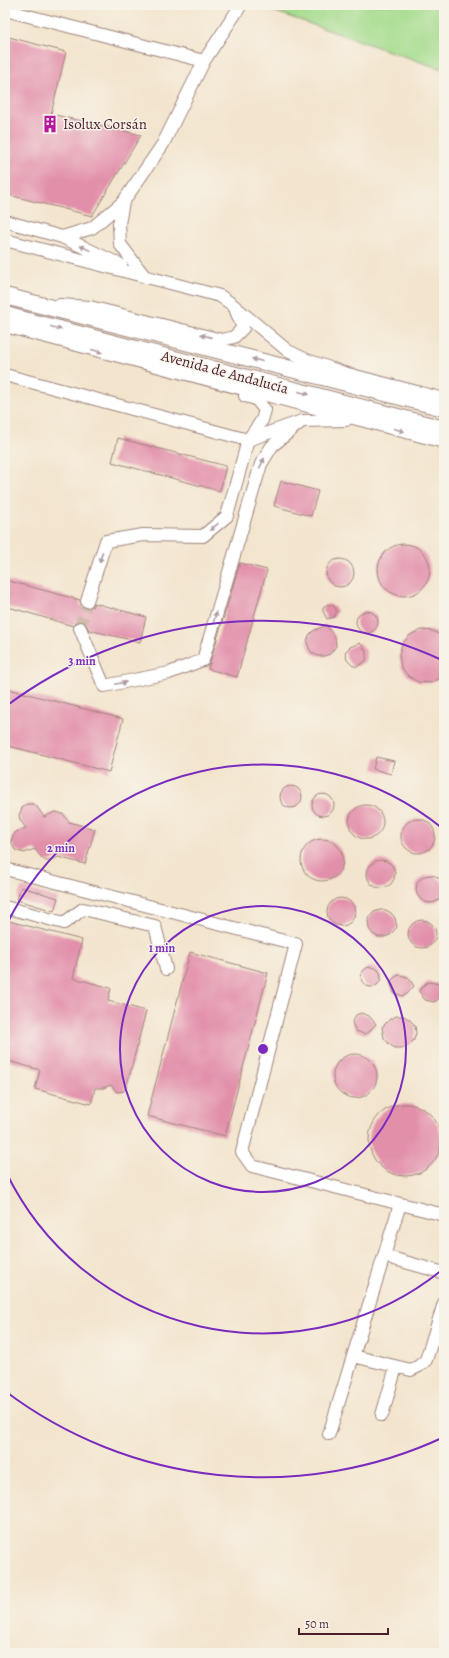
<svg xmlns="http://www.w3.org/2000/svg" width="449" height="1658" font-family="Alegreya,serif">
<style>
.green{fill:#a4dc8d;stroke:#777e5c}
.building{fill:#e28faa}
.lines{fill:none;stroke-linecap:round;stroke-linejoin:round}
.minor-tunnel{stroke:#d1bdad;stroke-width:12;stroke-dasharray:12 6;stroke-linecap:butt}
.minor-casing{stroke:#9e827c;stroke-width:14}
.major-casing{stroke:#9e827c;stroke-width:18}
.minor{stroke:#fff;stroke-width:12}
.major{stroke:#fff;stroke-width:16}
.oneway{fill:#ae9aa0}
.ring{fill:none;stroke:#7b2cbf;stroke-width:2}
.labels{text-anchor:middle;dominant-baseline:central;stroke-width:3;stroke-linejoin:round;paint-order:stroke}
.poi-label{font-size:15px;fill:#4a1f2b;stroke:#f7f3e8;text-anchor:start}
.street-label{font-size:15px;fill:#4a1f2b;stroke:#f7f3e8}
.centre{fill:#7b2cbf;stroke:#f7f3e8;stroke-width:2}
.ring-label{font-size:12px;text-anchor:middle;font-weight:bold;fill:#7b2cbf;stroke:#f7f3e8;stroke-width:3;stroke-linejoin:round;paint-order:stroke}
</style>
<rect width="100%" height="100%" fill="#f7f3e8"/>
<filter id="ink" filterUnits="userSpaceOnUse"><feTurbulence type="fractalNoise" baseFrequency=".025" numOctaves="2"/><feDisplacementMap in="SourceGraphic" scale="8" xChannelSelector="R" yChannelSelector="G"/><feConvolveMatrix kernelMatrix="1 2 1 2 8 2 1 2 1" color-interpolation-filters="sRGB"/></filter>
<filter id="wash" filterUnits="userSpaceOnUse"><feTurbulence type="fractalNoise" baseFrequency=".012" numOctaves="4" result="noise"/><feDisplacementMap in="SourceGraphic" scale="16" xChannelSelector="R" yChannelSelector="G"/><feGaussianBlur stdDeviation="0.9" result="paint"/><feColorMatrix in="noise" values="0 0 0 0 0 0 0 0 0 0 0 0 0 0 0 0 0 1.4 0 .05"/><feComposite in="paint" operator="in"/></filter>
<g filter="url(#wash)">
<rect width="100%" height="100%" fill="#f3e5cd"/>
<path class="green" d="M272,5H444V70L270,10Z"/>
<g id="blocks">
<path class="building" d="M5,36L66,52L51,114L141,135L92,216L5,194Z
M118,438L226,466L220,491L112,462Z
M281,481L318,491L311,516L274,506Z
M378 570a26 26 0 1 1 52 0a26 26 0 1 1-52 0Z
M326 573a14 14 0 1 1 28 0a14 14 0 1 1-28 0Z
M240,563L267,570L237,677L208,669Z
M5,580L80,600L81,606L85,608L92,607L94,603L146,617L140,642L89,630L85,622L81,621H77L73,626L5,606Z
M328,604L334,606L337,611L334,617L327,619L323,611V607Z
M356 622a11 11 0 1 1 22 0a11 11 0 1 1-22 0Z
M326,625L335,637L336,646L330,654L324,656H318L312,653L309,648L307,642L309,635L313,631Z
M421,630L433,631L444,637V674L441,678L430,683L418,682L408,676L401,667L399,655L402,644L410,635Z
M360,643L366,651V661L358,666H353L347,660L345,652L350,647Z
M5,688L123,719L109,772L5,745Z
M376,757L394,761L391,774L373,769Z
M280 797a11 11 0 1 1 22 0a11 11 0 1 1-22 0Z
M312 805a11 11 0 1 1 22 0a11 11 0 1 1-22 0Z
M28,804H33L37,807L44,817L55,812L60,813L64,815L69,822L95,829L85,864L58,857L51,861H46L42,858L35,849L24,853L15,850L11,841L13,836L16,832L26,828L20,820L19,815L23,806Z
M349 822a17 17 0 1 1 34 0a17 17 0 1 1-34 0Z
M401 836a17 17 0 1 1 34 0a17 17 0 1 1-34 0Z
M301 860a21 21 0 1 1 42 0a21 21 0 1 1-42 0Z
M367 874a14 14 0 1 1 28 0a14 14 0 1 1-28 0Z
M416 889a14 14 0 1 1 28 0a14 14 0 1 1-28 0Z
M21,887L58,898L54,911L17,900Z
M327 912a14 14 0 1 1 28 0a14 14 0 1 1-28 0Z
M380,910H386L391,913L395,918L397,927L390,935L384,937H378L373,934L369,929L368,919L374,912Z
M5,920L82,940L73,978L111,988L108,1001L146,1011L127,1085L124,1091L117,1092L111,1085L103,1088H95L91,1104L35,1089L40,1070L5,1060Z
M408 934a14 14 0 1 1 28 0a14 14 0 1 1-28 0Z
M190,952L268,973L225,1136L147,1116Z
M361 977a10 10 0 1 1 20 0a10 10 0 1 1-20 0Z
M399,975L408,977L414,986L407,994L403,996L394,993L390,982L395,977Z
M430,982L439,984L442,993L441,997L434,1002L425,1000L419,991L426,983Z
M361,1013L369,1016L376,1024L369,1032L364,1034L356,1031L352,1023L356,1015Z
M397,1016H404L410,1020L415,1026L416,1033L414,1040L409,1045L402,1048H395L389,1044L384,1038L382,1027L390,1019Z
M333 1076a22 22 0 1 1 44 0a22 22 0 1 1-44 0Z
M369 1140a36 36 0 1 1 72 0a36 36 0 1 1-72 0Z"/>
</g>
</g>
<g filter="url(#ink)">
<use href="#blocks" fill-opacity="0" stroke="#9e827c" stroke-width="1"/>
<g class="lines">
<path class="minor-tunnel" d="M80,628L87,601"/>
<g class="minor-casing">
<path id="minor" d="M5,10L204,61
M123,202L119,224L120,244L145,277
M5,221L62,237L121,265
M62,237L92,228L123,202L163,144L204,61L241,5
M5,240L220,296L233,305L288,351L307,360L344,373L444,399
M60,305L90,307L222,340L234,337L243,328L234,306
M5,326L444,442
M5,375L248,440L302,421L346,420
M87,601L106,541L143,535L203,536L227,516L248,440L262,420L265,410L256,399L245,396
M80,628L104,686L169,673L203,660L261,464L272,446L302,421
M5,869L296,944L242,1152L252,1166L444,1215
M5,907L64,923L83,909L155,926L166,969
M384,1256L444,1273
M353,1356L411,1370L419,1366L426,1360L444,1303
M382,1415L396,1367
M329,1434L400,1204"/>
</g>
<g class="major-casing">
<path id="major" d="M5,296L444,408
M5,315L444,429"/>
</g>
<use href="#minor" class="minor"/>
<use href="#major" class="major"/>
</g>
<defs><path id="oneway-solid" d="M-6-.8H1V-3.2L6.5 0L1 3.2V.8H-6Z"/></defs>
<g class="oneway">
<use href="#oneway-solid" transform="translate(85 248) rotate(-154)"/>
<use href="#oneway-solid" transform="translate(56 328) rotate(14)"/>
<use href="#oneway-solid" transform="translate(206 336) rotate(-166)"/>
<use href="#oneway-solid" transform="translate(97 351) rotate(15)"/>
<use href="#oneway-solid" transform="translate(257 360) rotate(-166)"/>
<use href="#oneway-solid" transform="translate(304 393) rotate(15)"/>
<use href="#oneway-solid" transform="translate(399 430) rotate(15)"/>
<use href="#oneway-solid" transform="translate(262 463) rotate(-64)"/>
<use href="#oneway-solid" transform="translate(214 527) rotate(139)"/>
<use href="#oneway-solid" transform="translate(101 557) rotate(107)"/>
<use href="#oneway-solid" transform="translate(215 617) rotate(-74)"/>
<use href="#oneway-solid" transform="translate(121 683) rotate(-12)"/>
</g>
</g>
<g class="ring">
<circle cx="263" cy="1049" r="143"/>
<path d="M442 1270A285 285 0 0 1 6 1172M6 926A285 285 0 0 1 442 828"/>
<path d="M444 1437A428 428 0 0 1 5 1391M5 707A428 428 0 0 1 444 661"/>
</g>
<defs>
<g id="building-bare" transform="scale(1.38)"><path d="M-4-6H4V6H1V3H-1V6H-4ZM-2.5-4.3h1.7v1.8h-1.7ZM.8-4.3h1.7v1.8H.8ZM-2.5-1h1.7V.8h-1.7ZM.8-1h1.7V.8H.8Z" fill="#b5179e" stroke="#f7f3e8" stroke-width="2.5" paint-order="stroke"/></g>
</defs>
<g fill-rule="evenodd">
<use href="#building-bare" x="50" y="124"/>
</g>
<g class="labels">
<g class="poi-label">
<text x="63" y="124">Isolux Corsán</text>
</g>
<g class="street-label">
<text transform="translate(225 372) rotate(15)">Avenida de Andalucía</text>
</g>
</g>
<circle cx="263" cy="1049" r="6" class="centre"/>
<g class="ring-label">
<text x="82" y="665">3 min</text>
<text x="61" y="852">2 min</text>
<text x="162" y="952">1 min</text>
</g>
<rect width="449" height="1658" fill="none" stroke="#f7f3e8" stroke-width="20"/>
<path d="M299 1628v6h89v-6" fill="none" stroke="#4a1f2b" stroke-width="2"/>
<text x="305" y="1628" font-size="12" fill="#4a1f2b" stroke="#f7f3e8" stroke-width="3" paint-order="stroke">50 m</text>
</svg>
